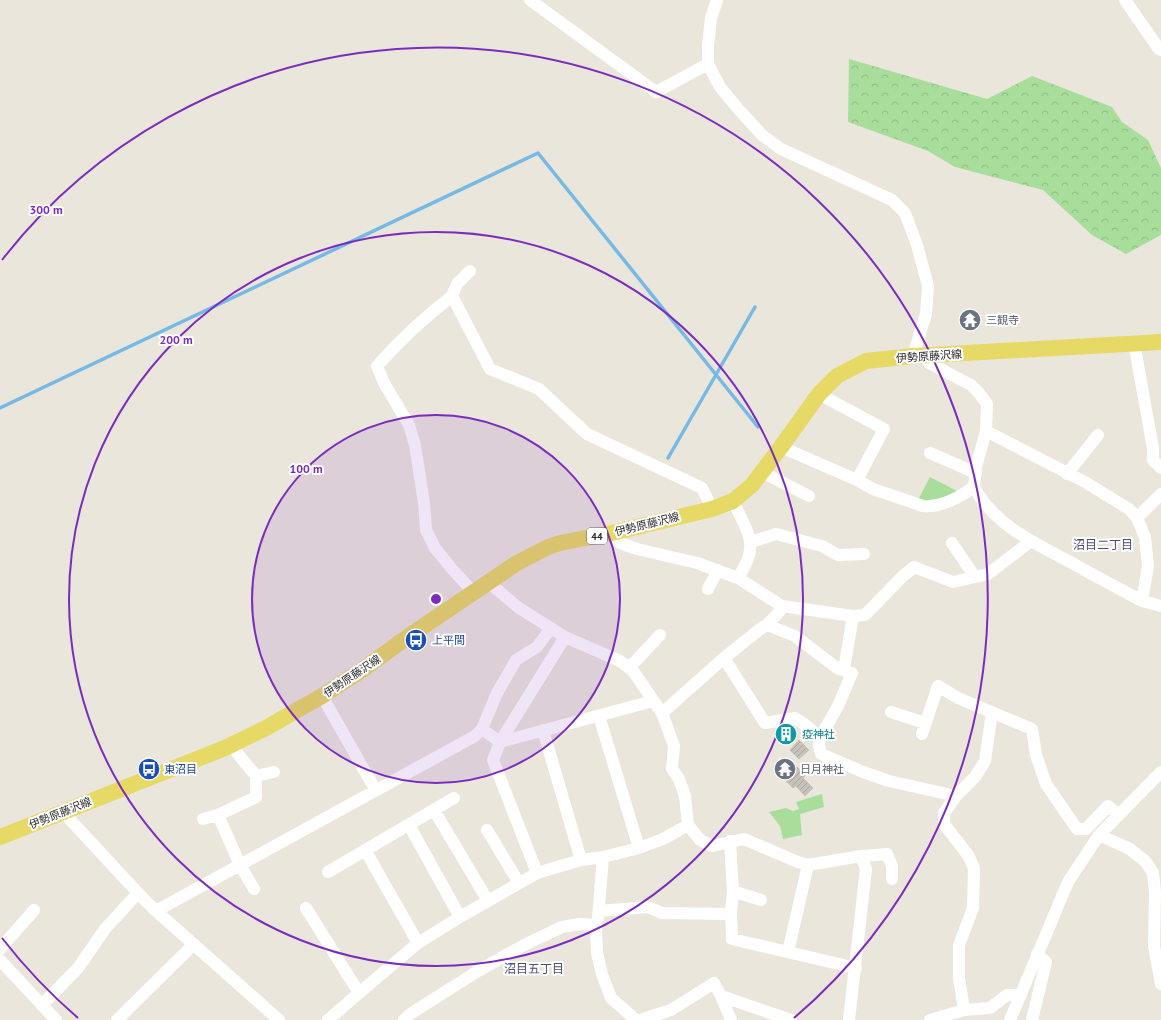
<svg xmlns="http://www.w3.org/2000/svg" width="1161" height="1020" font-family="'PT Sans','Noto Sans JP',sans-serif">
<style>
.forest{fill:url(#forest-crowns)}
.park{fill:#a9dd9c}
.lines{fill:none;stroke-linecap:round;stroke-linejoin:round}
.stream{stroke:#76b9e5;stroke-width:3.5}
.building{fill:url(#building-hatch);stroke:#c5c2b5}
.minor{stroke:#fff;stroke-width:12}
.major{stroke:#e6d965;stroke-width:16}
.ring{fill:none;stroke:#7b2cbf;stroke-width:2}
.labels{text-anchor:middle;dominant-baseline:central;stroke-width:4;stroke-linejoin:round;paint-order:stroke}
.shield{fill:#fff;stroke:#696969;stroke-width:1}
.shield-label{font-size:10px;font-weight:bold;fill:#292929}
.worship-label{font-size:11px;fill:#5b616d;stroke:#fff;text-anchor:start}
.street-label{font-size:11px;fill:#292929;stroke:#fff}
.transit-label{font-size:11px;fill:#164399;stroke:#fff;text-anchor:start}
.culture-label{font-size:11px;fill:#0d838f;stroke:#fff;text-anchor:start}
.neighbourhood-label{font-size:12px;fill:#4d4f76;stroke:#fff}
.centre{fill:#7b2cbf;stroke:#fff;stroke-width:2}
.ring-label{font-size:12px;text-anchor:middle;font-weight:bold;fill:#7b2cbf;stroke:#fff;stroke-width:4;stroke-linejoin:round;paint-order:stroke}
</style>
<defs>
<pattern id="forest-crowns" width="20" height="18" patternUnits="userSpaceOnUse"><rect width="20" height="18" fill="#a9dd9c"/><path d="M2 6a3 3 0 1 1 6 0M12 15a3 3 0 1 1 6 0" fill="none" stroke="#91be86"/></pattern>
<pattern id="building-hatch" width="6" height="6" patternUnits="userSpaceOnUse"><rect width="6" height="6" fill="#c6c2bb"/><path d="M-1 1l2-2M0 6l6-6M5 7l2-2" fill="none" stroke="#aaa7a1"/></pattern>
</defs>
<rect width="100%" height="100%" fill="#eae6dc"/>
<path class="forest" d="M849,59L987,99L1032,76L1112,107L1122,122L1148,140L1161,168V235L1126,254L1092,235L1043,190L955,167L928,151L848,122Z"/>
<path class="park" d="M930,477L957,491L930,506L918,500Z
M822,794L824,807L800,814L802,835L783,839L780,826L769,812L786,808L793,811L799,809L796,802Z"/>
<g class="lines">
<path class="stream" d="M0,408L538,153L758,427
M668,458L755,307"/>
</g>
<path class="building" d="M787,730L789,735L785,738L782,733Z
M799,740L809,750L799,759L790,750Z
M797,767L805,776L803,778L813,788L805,796L796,786L793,788L784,779L787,777L785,775L792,768L794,769Z"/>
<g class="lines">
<path class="minor" d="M530,0L656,92L708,64
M717,0L711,18L708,46V64L720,87L740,111L762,135L781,149L892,200L905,213L917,245L928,286L926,314L913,356
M1125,0L1159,49L1161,50
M452,296L457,284L470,271
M1134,343L1153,448V460L1161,468
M927,356L929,363L971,385L979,393L987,404L986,431L976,467L974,487
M819,394L884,429L857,480
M986,431L1085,482L1129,509L1137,518L1145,537L1148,566L1142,601
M781,447L857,480L873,489L923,506C941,508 960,497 974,487C994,525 1036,544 1072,563C1095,576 1118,588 1142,601L1161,606
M930,453L976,473
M762,472L809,496
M1067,474L1098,435
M733,501C738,513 749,530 750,542C752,555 744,568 738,578
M1137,518L1161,494
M612,533L620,543L637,549L697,563L738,578L782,606
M751,542L776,534L822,546L838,555L864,554
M952,543L975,577
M490,582L495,588L519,608L565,637L620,661L633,671L662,713L674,746L672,769L679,779L685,796L688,825L700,840L712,846L744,839L798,862L808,865L861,856L866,869L849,1020
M708,589L718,570
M474,593L452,569L435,548L426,530L424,503L415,445L409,425L384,383L377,366C399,341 425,317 452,296L490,369L539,389L587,434L702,488L712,509
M724,658L765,723L795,718L807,726L820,738L838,706L852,673L837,668L795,636L767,625
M629,668L660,635
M844,669L853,616
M322,696L375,789
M891,712L925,723
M662,713L724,658L760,629L767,625L779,612L782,606L853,616L865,615L903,576L914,567L953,582L988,574L1031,541
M599,716L639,848
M482,729L497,693L516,660L537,647L551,628
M543,730L581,860
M922,734L938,686L958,698L1032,729L1036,755L1046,784L1077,829H1086L1108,806L1118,814
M820,738L819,745L821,754L863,772L889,781L956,796L975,777L985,761L992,712
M233,745L238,754L256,776V797L218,815L240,865L254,889
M256,776L274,772
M956,796L944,813V824L968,855L974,868L973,908L959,945V978L964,1010
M434,810L488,901
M63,812L138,893L156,911L279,1020
M203,819L218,815
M409,825L460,917
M487,830L519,883
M1099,835L1130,849L1146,862L1153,873L1155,892L1154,946L1161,984
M730,841L733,891L731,914L732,939L856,968
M365,850L418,943
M861,856L887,854L892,866V879
M328,872L454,798
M537,873L493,760L500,742L565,637
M733,891L761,900
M306,908L359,993
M156,911L475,736L482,729L500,742L653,701
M599,911L648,907L662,913L731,914
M598,918L603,857
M0,949L34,910
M788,952L808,865
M0,960L56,1020
M721,996L731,1020
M42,1005L78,968L105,929L138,893
M117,1020L194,944
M328,1020L359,993L418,943L460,917L537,873L581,860L603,857L639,848L663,839L688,825
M404,1020L410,1014L478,971L526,944L562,927L579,924L596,925L597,953L602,974L611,998L636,1020
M640,1020L671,1010L714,983L721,996L791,1020
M930,1020L964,1010L990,1008L1007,995H1021
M1010,1020L1068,882L1099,835L1161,772
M1032,1020L1046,962L1037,954"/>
<path class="major" d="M0,837L225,748L266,728L322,696L362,670L409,636L517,563L548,547L560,543L612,533L712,509L733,501L752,485L781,447L819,394L837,376L866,361L913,356L1161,342"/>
</g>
<circle cx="436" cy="599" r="184" fill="#7b2cbf" fill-opacity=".12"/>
<g class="ring">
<circle cx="436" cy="599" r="184"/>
<circle cx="436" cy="599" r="367"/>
<path d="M78 1018A551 551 0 0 1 2 938M2 260A551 551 0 1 1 794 1018"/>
</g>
<defs>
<g id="temple-disc" transform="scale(1.15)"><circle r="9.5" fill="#6b7280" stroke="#fff"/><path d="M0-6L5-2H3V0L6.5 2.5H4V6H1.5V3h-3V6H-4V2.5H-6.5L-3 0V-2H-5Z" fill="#fff"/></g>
<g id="bus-disc" transform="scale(1.15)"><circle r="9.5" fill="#1a4fb4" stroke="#fff"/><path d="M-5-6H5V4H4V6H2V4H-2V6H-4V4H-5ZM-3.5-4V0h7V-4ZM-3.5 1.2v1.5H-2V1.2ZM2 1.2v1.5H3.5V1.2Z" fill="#fff"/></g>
<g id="building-disc" transform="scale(1.15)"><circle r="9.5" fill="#0f9aa8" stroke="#fff"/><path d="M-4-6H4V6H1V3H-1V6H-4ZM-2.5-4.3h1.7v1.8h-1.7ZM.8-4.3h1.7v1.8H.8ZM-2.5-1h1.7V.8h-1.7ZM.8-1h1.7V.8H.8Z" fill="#fff"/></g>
</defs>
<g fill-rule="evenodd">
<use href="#temple-disc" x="970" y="320"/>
<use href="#bus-disc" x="416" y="640"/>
<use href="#building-disc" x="786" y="734"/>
<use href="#bus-disc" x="149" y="769"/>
<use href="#temple-disc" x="785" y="769"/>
</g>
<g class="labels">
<rect class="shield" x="587" y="528" width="20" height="16" rx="3"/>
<g class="shield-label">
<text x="597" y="536">44</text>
</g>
<g class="worship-label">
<text x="986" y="320">三観寺</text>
<text x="800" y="769">日月神社</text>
</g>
<g class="street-label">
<text transform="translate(929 356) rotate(-4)">伊勢原藤沢線</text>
<text transform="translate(647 524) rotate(-14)">伊勢原藤沢線</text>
<text transform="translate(352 676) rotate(-34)">伊勢原藤沢線</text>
<text transform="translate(60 813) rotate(-22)">伊勢原藤沢線</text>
</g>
<g class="transit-label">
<text x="432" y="640">上平間</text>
<text x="164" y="769">東沼目</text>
</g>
<g class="culture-label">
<text x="802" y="734">疫神社</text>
</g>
<g class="neighbourhood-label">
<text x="1103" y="544">沼目二丁目</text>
<text x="534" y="968">沼目五丁目</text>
</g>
</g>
<circle cx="436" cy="599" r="6" class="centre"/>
<g class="ring-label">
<text x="46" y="214">300 m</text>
<text x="176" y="344">200 m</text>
<text x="306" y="473">100 m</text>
</g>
</svg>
